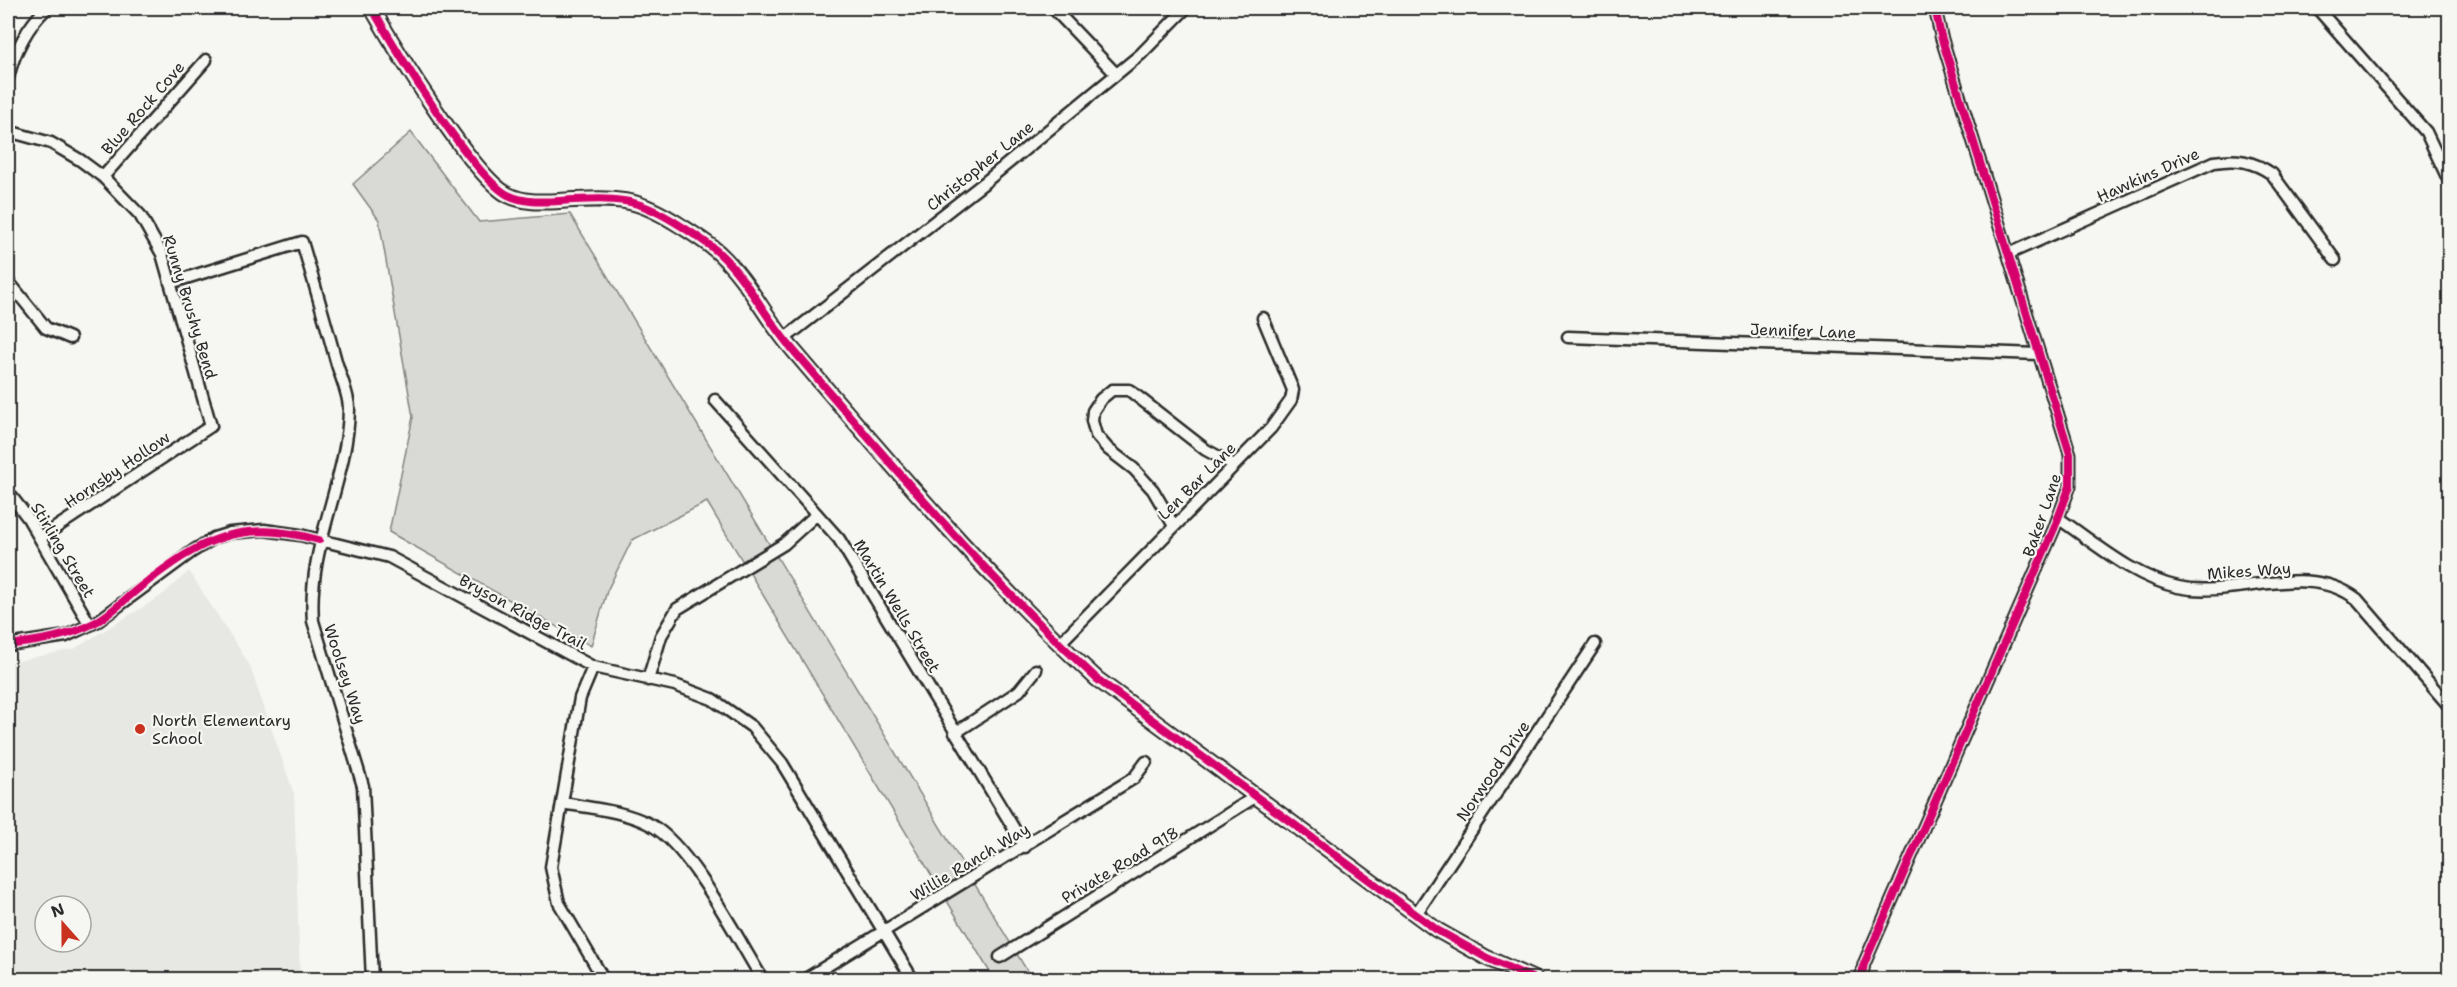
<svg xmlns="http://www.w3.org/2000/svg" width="2457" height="987" font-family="'Shantell Sans',sans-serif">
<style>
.built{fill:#e7e7e3;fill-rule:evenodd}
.green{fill:#d9d9d5;stroke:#828280;stroke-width:1.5}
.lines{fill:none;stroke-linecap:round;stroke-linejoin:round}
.street-casing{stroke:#2b2b2b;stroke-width:15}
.secondary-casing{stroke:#2b2b2b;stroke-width:18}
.street{stroke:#f6f6f2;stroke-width:10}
.secondary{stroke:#f6f6f2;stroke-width:14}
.cycleway-casing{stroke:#f6f6f2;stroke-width:11}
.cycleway{stroke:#d6006c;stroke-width:8}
.poi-dot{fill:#c8321e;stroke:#f6f6f2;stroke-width:2}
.labels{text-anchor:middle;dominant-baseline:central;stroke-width:4.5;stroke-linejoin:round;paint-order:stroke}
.street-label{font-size:16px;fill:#2b2b2b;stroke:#f6f6f2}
.poi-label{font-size:16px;fill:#2b2b2b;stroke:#f6f6f2;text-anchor:start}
</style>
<rect width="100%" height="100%" fill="#f6f6f2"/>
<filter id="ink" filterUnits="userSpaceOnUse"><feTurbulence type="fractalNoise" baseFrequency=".0167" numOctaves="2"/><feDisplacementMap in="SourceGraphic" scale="12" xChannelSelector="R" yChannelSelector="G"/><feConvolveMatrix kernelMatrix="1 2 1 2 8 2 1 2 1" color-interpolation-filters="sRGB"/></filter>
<g filter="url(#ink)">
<path class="built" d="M189,571L249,664L294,794L300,979H12L8,937V663L74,649L161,596ZM45,906H81V942H45Z"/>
<path class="green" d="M411,132L479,222L570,214L1032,979H994L707,502L632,540L607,591L591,646L389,532L413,417L379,220L353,184Z"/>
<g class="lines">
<g class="street-casing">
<path id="street" d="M1053,8L1116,74
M2317,8L2426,132L2450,183
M8,78C14,52 28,25 47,8
M8,131L51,143L80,160L103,177L140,215L162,254L211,426L40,538
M103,177L206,60
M2008,254L2214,162C2236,158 2253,161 2272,174L2335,260
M8,281L46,328L70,338
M170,283L302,242C314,282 325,321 336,361C340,376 349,394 349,409C348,480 307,546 313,621L363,786L372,980
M1568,337L2038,354
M784,339L984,183L1141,54L1186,8
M715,400L839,539L1025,847
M8,492L28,518L90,625
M2058,518C2095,543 2133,577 2178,587C2236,599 2306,560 2357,599L2450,707
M1174,526L1153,490L1134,469L1108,449L1096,435L1092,421L1093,411L1101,399L1112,390H1129L1206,450L1234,465
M1059,644L1271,428L1291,400L1293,390L1263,318
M8,645L66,636L98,621L193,551L214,538L230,533L264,530L300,535L389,557L593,667L675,685L712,699L752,727L782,763L913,980
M593,667L580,698L551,867L559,903L604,980
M648,680L661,636L677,609L784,544L817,514
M955,733L1019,691L1036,670
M562,803C591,808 625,811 651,825C691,847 737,938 763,980
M1416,914L1595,644
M1000,957L1255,797
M804,980L1134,778L1146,762
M1861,980L1864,964L2054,529L2070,486V454L1941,36L1935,8"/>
</g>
<g class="secondary-casing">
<path id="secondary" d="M372,8C394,47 473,177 508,195C528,205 552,201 574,200C624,198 639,199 681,226C695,235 708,243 719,253C747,279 764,315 788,344C886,459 986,577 1097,679L1437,930L1487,958L1536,980"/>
</g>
<use href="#street" class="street"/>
<use href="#secondary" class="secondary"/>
<g class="cycleway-casing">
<path id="cycleway" d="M372,8C394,47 473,177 508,195C528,205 552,201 574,200C624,198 639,199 681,226C695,235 708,243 719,253C747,279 764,315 788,344C886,459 986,577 1097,679L1437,930L1487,958L1536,980
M8,645C39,641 68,637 96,622C111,614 125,599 139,588C202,539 238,518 319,540
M1861,980L1864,964L2054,529L2070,486V454L1941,36L1935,8"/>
</g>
<use href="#cycleway" class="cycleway"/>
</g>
</g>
<circle class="poi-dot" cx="140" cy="729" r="6"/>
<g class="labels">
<g class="street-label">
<text transform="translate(143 108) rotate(-49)">Blue Rock Cove</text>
<text transform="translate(980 166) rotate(-39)">Christopher Lane</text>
<text transform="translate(2148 175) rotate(-24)">Hawkins Drive</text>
<text transform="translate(190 307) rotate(73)">Runny Brushy Bend</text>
<text transform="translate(1803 331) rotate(2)">Jennifer Lane</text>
<text transform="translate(117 470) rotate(-34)">Hornsby Hollow</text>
<text transform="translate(1197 481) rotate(-45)">Len Bar Lane</text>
<text transform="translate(2042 515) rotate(-71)">Baker Lane</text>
<text transform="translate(63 550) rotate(59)">Stirling Street</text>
<text transform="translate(2249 571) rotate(-4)">Mikes Way</text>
<text transform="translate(897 606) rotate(59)">Martin Wells Street</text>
<text transform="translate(523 612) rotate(28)">Bryson Ridge Trail</text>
<text transform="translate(345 674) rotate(72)">Woolsey Way</text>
<text transform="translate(1493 771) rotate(-56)">Norwood Drive</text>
<text transform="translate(970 862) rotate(-31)">Willie Ranch Way</text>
<text transform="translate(1120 865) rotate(-31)">Private Road 918</text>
</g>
<g class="poi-label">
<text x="152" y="720">North Elementary<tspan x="152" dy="18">School</tspan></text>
</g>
</g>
<rect width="2457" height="987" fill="none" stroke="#f6f6f2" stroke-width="30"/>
<rect x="15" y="15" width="2427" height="957" fill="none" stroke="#2b2b2b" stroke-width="2" filter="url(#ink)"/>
<g transform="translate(63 924) rotate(339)"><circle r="28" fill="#f6f6f2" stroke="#a5a5a2" stroke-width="1.5"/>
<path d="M0-4.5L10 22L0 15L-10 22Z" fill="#c8321e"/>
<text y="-9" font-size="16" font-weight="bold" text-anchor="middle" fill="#2b2b2b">N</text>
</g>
</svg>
